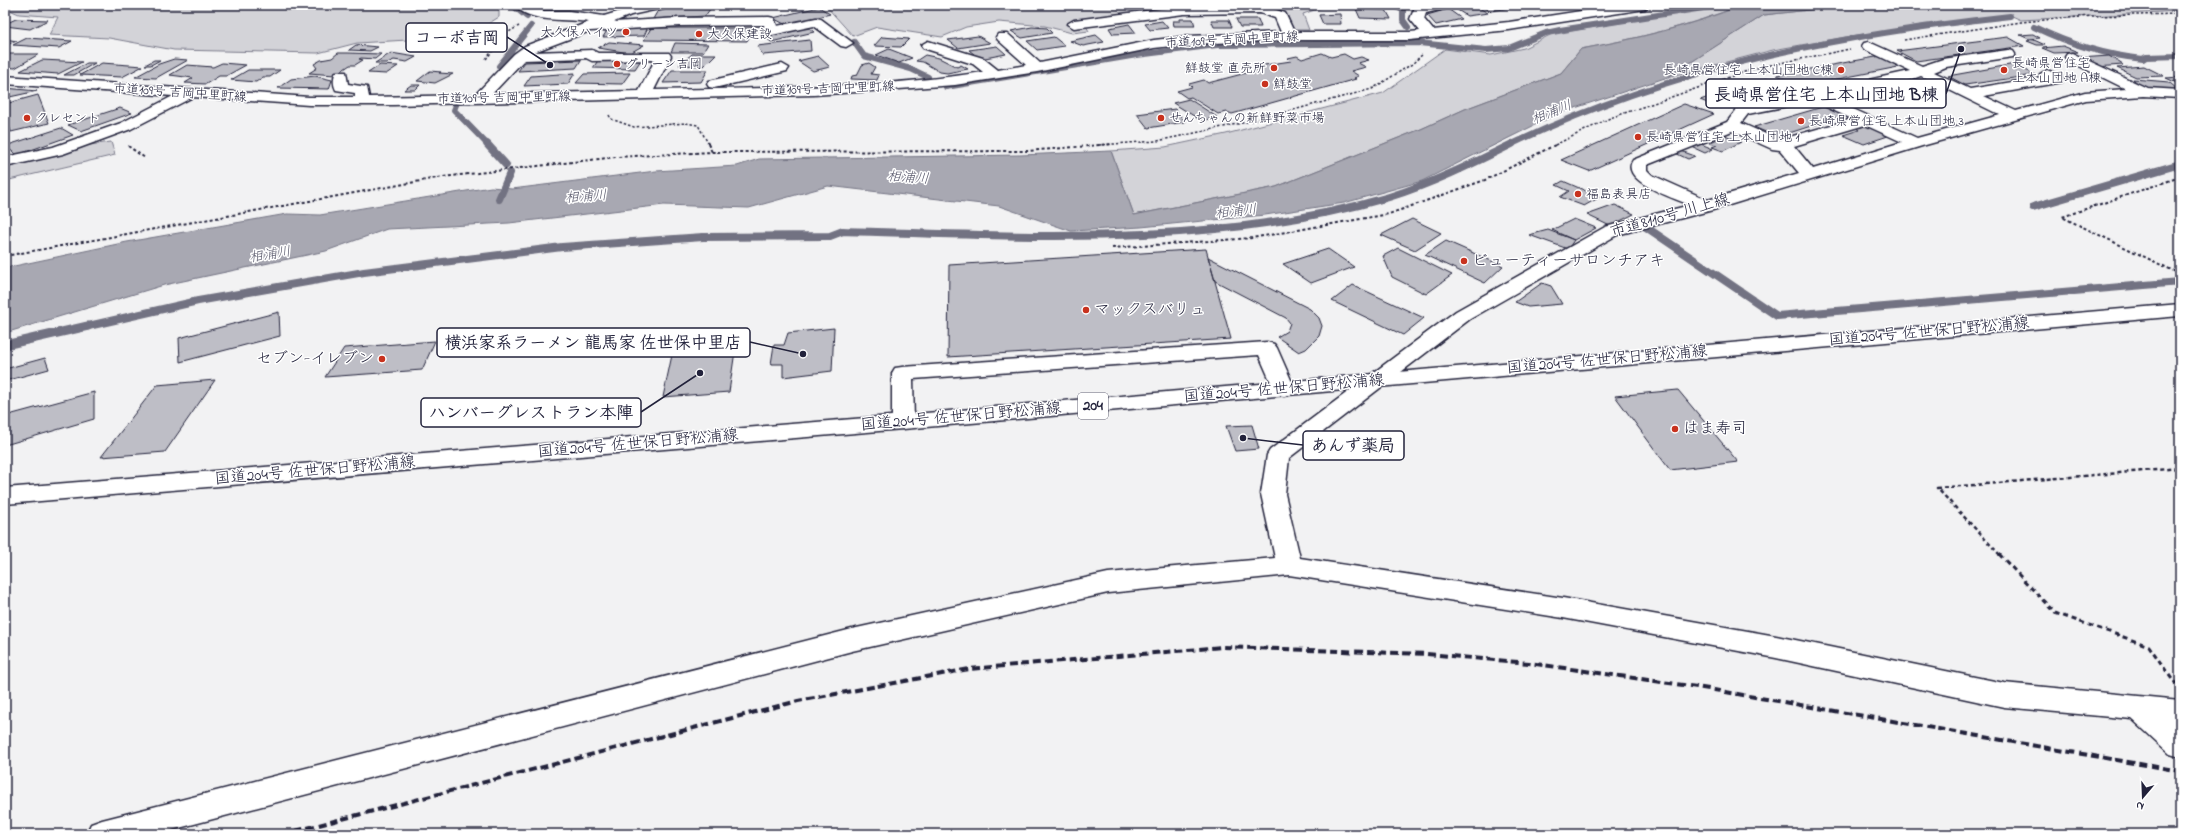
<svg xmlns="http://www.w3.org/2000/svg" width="2185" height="839" font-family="'Indie Flower','Klee One',sans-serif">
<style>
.green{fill:#d3d3d8;stroke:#7a7a8a}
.water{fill:#a8a8b2;stroke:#727282}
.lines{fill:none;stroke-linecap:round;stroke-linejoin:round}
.stream-far2{stroke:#727282;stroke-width:6}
.stream-far1{stroke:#727282;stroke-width:8}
.stream{stroke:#727282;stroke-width:9}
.building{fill:#bebec6;stroke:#22223b}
.minor-casing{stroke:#22223b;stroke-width:3}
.highway-casing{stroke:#22223b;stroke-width:3}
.path-far3{stroke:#22223b;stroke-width:1.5;stroke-dasharray:2.5 2;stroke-linecap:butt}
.path-far2{stroke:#22223b;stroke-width:2;stroke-dasharray:3 2.5;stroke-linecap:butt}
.path-far1{stroke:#22223b;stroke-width:2.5;stroke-dasharray:4 3;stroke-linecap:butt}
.path{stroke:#22223b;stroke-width:3;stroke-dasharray:5 4;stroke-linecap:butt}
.minor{fill:#fff;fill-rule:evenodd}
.highway{fill:#fff;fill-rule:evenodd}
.rail{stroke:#22223b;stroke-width:4;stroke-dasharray:8 4;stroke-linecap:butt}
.poi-dot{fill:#c8321e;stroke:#fff;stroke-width:1.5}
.labels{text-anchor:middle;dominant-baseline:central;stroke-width:3;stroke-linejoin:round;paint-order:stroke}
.far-poi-label{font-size:13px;fill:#22223b;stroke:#fff;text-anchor:start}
.far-street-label{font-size:13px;fill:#22223b;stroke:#fff}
.far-water-label{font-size:14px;font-style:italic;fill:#58586b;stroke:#fff}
.shield{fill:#fff;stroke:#646476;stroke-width:1}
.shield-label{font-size:15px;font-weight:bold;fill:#22223b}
.street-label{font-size:16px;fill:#22223b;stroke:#fff}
.poi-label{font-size:16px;fill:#22223b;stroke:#fff;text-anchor:start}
.leader{fill:none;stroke:#22223b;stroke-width:1.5}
.callout-dot{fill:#22223b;stroke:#fff;stroke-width:1.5}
.callout{fill:#fff;stroke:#22223b;stroke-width:1.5}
.callout-label{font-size:17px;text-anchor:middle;font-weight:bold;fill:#22223b}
</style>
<rect width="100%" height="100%" fill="#f2f2f3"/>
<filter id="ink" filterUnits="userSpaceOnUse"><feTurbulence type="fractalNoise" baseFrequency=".025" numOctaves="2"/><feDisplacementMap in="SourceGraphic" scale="8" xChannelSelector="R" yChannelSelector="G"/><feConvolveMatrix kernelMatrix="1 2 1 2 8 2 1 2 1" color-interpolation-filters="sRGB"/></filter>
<g filter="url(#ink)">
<path class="green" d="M5,5H499V17L483,27L407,40L357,43L318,53L174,50L109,38L49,35L58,17L19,14L5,8Z
M825,5H1329L1303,14L1309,30H1293L1287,14L1263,6L1184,8L1086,26L1089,31L1072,33L1045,26L999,22L966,27L942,37L877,27L853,36Z
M1741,5C1690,26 1635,39 1581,49L1561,73L1465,109L1421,129L1276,187L1134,215L1111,151L1165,147L1226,134L1383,93L1445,49L1491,55L1524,48L1550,35L1710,7Z
M1921,5H2175L2180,8V11L2021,20L2010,15L1857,35L1773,50L1668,77L1764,15L1845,6Z
M111,142L115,155L5,181V165L76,147Z"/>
<path class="water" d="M1742,5H1921L1845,6L1764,15L1668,77L1557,114L1422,181L1344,203L1265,215L1141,227L1071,231L999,206L828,186L749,208L664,205L509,223L387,229L326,251L164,285L5,333V268L127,242L287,214L320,215L491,187L512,189L656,171L737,166L759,159L1021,155L1111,151L1134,215L1276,187L1421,129L1465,109L1561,73L1581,49C1635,39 1691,26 1742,5Z"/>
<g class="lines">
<path class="stream-far2" d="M512,5L527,17
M1391,5L1403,10V20L1408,27
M2034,27C2069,44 2104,55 2143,59L2146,57L2180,56
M854,42L864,56L911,69L928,77
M499,66L531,26
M946,87L1137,55L1217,45L1419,43L1486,50L1509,48L1546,33L1560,30L1723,5
M456,105L454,110L488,145
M1510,145C1673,67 1831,36 2010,16"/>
<path class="stream-far1" d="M487,144L506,165
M499,199L510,173
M2033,207L2180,164
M1640,223L1777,316L2180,282
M84,327L198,301L364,272L562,247L703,237L830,236L843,231C1020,236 1217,248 1389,197C1431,184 1472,164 1512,144"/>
<path class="stream" d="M5,345L88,326"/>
</g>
<path class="building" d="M681,5H713L705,16L653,19L657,12Z
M1474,5L1488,13L1467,16L1451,6Z
M1479,5H1506L1510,8L1491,11Z
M819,7L830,14L786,25L773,18Z
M1356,9L1386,10L1391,19L1360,18Z
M1448,9L1462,19L1436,25L1427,15Z
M1340,14L1341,24H1323L1319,15Z
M16,19L48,20L30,29L5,26V24Z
M1180,19H1193L1195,26H1174L1173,21H1180Z
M1236,19H1258L1261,27H1240Z
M1211,20H1229L1232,27H1214Z
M1162,21L1168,28L1150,30L1145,24Z
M1129,24L1136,33L1113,34L1109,28Z
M807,26L814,32L771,42L763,35Z
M648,27L644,36L603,37L608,29Z
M1032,27L1047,28L1052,33L1022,38L1011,31Z
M651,28H754L747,41L644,40Z
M2033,34L2040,38L2029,39L2020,35Z
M1096,35L1104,42L1083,46L1070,41Z
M978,36L990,43L958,48L948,40Z
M882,37L909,39L901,47L874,46Z
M1054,37L1065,46L1037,50L1027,41Z
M2008,37L2024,46L1916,61L1897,51Z
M27,38L72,41L59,48L13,45Z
M5,39L17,41L5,45Z
M810,40L811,51L763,55L757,46Z
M2034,40L2045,45H2037L2027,41Z
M609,42L644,45L630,53L598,48Z
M675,43L708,44L703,52H671Z
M356,45L378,47L370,51L349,50Z
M997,46L1006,54L980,59L969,50Z
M2063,46L2078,52L2054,53L2042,48Z
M889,49L912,58L899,63L876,55Z
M338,53H348L381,54L375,59L361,58L359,59L363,60L355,65H350L335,75L309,73L317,68L314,64L321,60L332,58Z
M391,53L416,57L407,62L394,60L387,63H375Z
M1322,53L1331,57L1344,54L1353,59L1361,57L1369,60L1358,63L1366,67L1351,71L1359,76L1354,78L1356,79L1232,114L1227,112L1218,114L1191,97L1187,98L1177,91L1192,87L1189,84L1204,80L1208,83L1261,69L1258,66L1291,61L1288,58L1297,56L1302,59Z
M5,54H39L15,68L5,67Z
M692,54H716L704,66L679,65Z
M925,55L939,58L957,67L961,65L968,69L947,73L940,72L923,62L916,61Z
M818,56L830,67L813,71L798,61Z
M1881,56L1903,66L1802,86L1777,75Z
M2109,56L2123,65L2096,67L2080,58Z
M174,59L188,60L156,78L135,77L159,64Z
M599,59L641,60L635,69L593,68Z
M42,60L82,62L58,74L20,71Z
M154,60H160L151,65H145Z
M581,60L576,68L518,71L525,62Z
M87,63H95L74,75H64Z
M102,63L143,66L122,77L80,75Z
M222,63L246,65L226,76H219L206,84L185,83L193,78L170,75L187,65L213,67Z
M869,63L875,67L871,74L879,75L877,80L851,79L852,76L857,75L862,65Z
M2015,64L2035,75L1965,85L1948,76Z
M380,65L398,66L386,74L368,73Z
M2144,66L2164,76L2136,77L2117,68Z
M248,70H280L270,77H263L256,82L231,80Z
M672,70H708L701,82L663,83Z
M430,71L441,72L439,73L453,74L435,83L417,81Z
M575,73L568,84L524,86L531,76Z
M630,73L622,84L576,83L584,74Z
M315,76L332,80L329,89L278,88L291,79Z
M2180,77L2179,84L2166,78Z
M1768,78L1788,86L1720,108L1700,100Z
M2133,79L2169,82L2178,90L2143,88Z
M411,85H420L415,90H404Z
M5,88L37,91L5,98Z
M38,95L49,123L11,132L5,113V104Z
M1189,99L1217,117L1202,121L1173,103Z
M1684,104L1714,114L1589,171L1561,160Z
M1826,106L1845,115L1777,137L1754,127Z
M120,108L132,113L81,131L68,125Z
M1175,109L1185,122L1148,128L1137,114Z
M1870,125L1891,135L1864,144L1843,135L1859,130L1856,128Z
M61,128L73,135L17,155L5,146Z
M1725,135L1741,142L1723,151L1712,147L1717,145L1709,143Z
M1701,144L1713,149L1705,153L1692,147Z
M1681,151L1695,156L1688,159L1675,153Z
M1563,181L1600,197L1584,206L1560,197L1569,191L1556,185Z
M1615,205L1634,214L1610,226L1587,215Z
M1412,219L1441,233L1415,250L1381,235Z
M1574,219L1596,228L1574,240L1552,230Z
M1548,230L1574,240L1568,249L1529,235Z
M1446,241L1503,266L1485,283L1425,255Z
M1398,248L1452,275L1426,294L1392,277L1383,256Z
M1206,249L1231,339L948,357L949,265Z
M1328,249L1354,267L1311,283L1283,264Z
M1208,257L1310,309L1319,318L1322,326L1319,336L1306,349L1299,352L1277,337L1287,331L1290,323L1286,318L1215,281Z
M1542,283L1551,286L1562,304L1528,307L1515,302Z
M1353,285L1424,318L1403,335L1332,301Z
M279,312L280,336L180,362L179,338Z
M834,328L832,371L783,377V364H771L774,345H784L788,333Z
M435,341L422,370L325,377L344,348Z
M735,351L729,392L663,397L672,355Z
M45,358L49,369L5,381V369Z
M215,380L165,452L101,457L157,385Z
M1678,390L1738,462L1670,470L1615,396Z
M94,392V419L5,445V416Z
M1252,425L1259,449L1235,451L1226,426Z"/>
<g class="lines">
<g class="minor-casing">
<path id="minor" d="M516,5H529L544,11H569L604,16L641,5H664L663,8L631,15L614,22L680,18L769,17L774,18L777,26L816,18L821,19L853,43L846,47L841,46L814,26L772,35L767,34L764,25L680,26L590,31L534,52L592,50L598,53H669L671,56L654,90C762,88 876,89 983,72L973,64L923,48L921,45L928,41L983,58L998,70L1026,65L998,40L996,37L998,34H1008L1040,63L1154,40L1189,36L1281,32L1275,18L1260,13L1184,14L1074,28L1067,24L1074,20L1184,6L1262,5L1285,13L1294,32H1410L1420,31L1410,19L1415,7L1425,5H1449L1448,8L1426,13L1424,19L1433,30L1509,22L1620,5H1651L1645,9L1509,30L1410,40H1289L1189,44L1154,48L1037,72L955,85L814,95L393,105H309L193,97L131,129L63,154L5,167V157L53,147L121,123L173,96L5,84V76L309,97H355V93L336,90C333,85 333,77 336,72H346L348,84L367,87L369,97L475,95L514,54L525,46L589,22C571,19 525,23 516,5ZM586,58L592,61L655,60L639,91L492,94L524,60Z
M1869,42L1922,66L1943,59L2008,50L2013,51L2015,54L2013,57L1946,67L1934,72L1970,89L2042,77L2040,74L2047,70L2062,76L2064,79L2062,82L1984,96L2016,111L2085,92L2126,89L2067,60L2065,57L2067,54L2072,53L2147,88L2180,90V98L2143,96L2086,100L1922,146L1713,210L1617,235L1470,319L1289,458L1285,494L1300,558L1563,598L1776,636L2004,683L2180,700V724L2176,723L2180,727V757L2170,754L2132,719L2004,707L1776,658L1563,618L1289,575L1108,593L852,651L156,834H86L91,824L102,820L852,629L1108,573L1275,558L1261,494L1267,455L1270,450L1456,311L1605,227L1690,205C1676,199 1618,181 1633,160L1727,122L1738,108L1910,71L1864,49L1862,46L1864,43ZM1921,76L2000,115L1917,138L1829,98L1907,81ZM1813,101L1852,119L1779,140L1741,123L1748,114ZM1865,125L1902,142L1813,169L1794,146ZM1732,131L1772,149L1780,150L1799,173L1708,200L1652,175L1647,170V165Z
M782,64L789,68L787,71L714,88L709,87L707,84L709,81Z
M1267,342L1274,344L1277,348L1295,389L1292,394L1284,396L1276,394L1259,355L913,379L914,422L911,427L903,429L895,427L892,422V373L895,368L902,367Z"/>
</g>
<g class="highway-casing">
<path id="highway" d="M2180,304V316L903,429L5,504V488L903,415Z"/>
</g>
<path class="path-far3" d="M1904,40L2021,22L2092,16L2180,14
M486,59L507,33L519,26
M609,115L611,119L634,127L686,123L698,125L709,145
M1099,145L1157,141L1256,120L1372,89L1412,64L1423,54
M1555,145L1610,118L1756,68L1850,49"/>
<path class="path-far2" d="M708,144L712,152
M128,146L145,158
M2180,177L2062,217L2180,274
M1112,248L1252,238L1389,214L1485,180L1557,144
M5,256L443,177L616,157L712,152L1028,151L1112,144"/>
<path class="path-far1" d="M2000,555L1937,488L2180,468"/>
<path class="path" d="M1999,554L2055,613L2149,646L2176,685"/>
<use href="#minor" class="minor"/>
<use href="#highway" class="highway"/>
<path class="rail" d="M284,834L798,701L969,669L1223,647L1427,654L1529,663L1697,687L2180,771"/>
</g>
</g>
<g class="poi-dot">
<circle cx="626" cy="32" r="4"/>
<circle cx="699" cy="34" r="4"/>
<circle cx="617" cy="64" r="4"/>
<circle cx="1274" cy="68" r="4"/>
<circle cx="1841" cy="70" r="4"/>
<circle cx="2004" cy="70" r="4"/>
<circle cx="1265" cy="84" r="4"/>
<circle cx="27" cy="118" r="4"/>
<circle cx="1161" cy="118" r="4"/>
<circle cx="1801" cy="121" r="4"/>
<circle cx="1638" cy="137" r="4"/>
<circle cx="1578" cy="194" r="4"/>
<circle cx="1464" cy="261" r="4"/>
<circle cx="1086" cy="310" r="4"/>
<circle cx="382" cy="359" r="4"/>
<circle cx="1675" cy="429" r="4"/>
</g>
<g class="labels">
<g class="far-poi-label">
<text x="618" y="32" text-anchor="end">大久保ハイツ</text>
<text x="707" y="34">大久保建設</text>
<text x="2012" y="63">長崎県営住宅<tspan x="2012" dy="15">上本山団地 A棟</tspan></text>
<text x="625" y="64">グリーン吉岡</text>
<text x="1266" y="68" text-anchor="end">鮮鼓堂 直売所</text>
<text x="1833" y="70" text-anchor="end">長崎県営住宅 上本山団地 C棟</text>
<text x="1273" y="84">鮮鼓堂</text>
<text x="35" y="118">クレセント</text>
<text x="1169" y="118">せんちゃんの新鮮野菜市場</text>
<text x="1809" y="121">長崎県営住宅 上本山団地 3</text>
<text x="1646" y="137">長崎県営住宅 上本山団地 1</text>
<text x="1586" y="194">福島表具店</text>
</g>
<g class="far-street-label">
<text transform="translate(1232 40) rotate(-3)">市道109号 吉岡中里町線</text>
<text transform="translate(828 89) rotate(-2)">市道109号 吉岡中里町線</text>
<text transform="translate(180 93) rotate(4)">市道109号 吉岡中里町線</text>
<text transform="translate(504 98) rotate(-1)">市道109号 吉岡中里町線</text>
</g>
<g class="far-water-label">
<text transform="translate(1552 113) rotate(-22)">相浦川</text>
<text transform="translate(908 178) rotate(4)">相浦川</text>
<text transform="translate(586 197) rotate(-4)">相浦川</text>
<text transform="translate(1236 212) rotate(-6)">相浦川</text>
<text transform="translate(270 255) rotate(-9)">相浦川</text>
</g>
<rect class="shield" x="1078" y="393" width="30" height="26" rx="3"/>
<g class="shield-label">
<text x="1093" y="406">204</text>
</g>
<g class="street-label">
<text transform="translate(1670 216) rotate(-16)">市道8110号 川上線</text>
<text transform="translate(1929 332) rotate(-5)">国道204号 佐世保日野松浦線</text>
<text transform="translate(1607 360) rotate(-5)">国道204号 佐世保日野松浦線</text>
<text transform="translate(1284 389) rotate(-5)">国道204号 佐世保日野松浦線</text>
<text transform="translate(961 417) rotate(-5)">国道204号 佐世保日野松浦線</text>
<text transform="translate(638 444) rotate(-5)">国道204号 佐世保日野松浦線</text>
<text transform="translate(315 471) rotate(-5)">国道204号 佐世保日野松浦線</text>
</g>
<g class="poi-label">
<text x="1472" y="261">ビューティーサロンチアキ</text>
<text x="1094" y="310">マックスバリュ</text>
<text x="374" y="359" text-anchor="end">セブン-イレブン</text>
<text x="1683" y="429">はま寿司</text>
</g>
</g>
<path class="leader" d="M550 65L507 37M1961 49L1946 94M803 354L750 342M700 373L641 412M1243 438L1303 445"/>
<g class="callout-dot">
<circle cx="550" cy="65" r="4"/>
<circle cx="1961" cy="49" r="4"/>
<circle cx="803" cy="354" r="4"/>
<circle cx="700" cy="373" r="4"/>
<circle cx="1243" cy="438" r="4"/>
</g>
<g class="callout">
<rect x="406" y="23" width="101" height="29" rx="4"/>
<rect x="1706" y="79" width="240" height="29" rx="4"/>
<rect x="437" y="328" width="313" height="29" rx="4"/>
<rect x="421" y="398" width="220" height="29" rx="4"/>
<rect x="1303" y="431" width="101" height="29" rx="4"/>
</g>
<g class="callout-label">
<text x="457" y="43">コーポ吉岡</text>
<text x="1826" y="100">長崎県営住宅 上本山団地 B棟</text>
<text x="593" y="348">横浜家系ラーメン 龍馬家 佐世保中里店</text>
<text x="531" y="418">ハンバーグレストラン本陣</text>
<text x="1353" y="451">あんず薬局</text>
</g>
<rect width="2185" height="839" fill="none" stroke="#fff" stroke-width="20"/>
<rect x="10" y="10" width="2165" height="819" fill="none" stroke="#22223b" stroke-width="1.5" filter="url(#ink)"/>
<g transform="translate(2143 797) rotate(199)" stroke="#ffffff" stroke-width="3" paint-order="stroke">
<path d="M0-3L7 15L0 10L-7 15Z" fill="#22223b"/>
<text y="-6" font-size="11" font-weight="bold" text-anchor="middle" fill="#22223b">N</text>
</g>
</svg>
